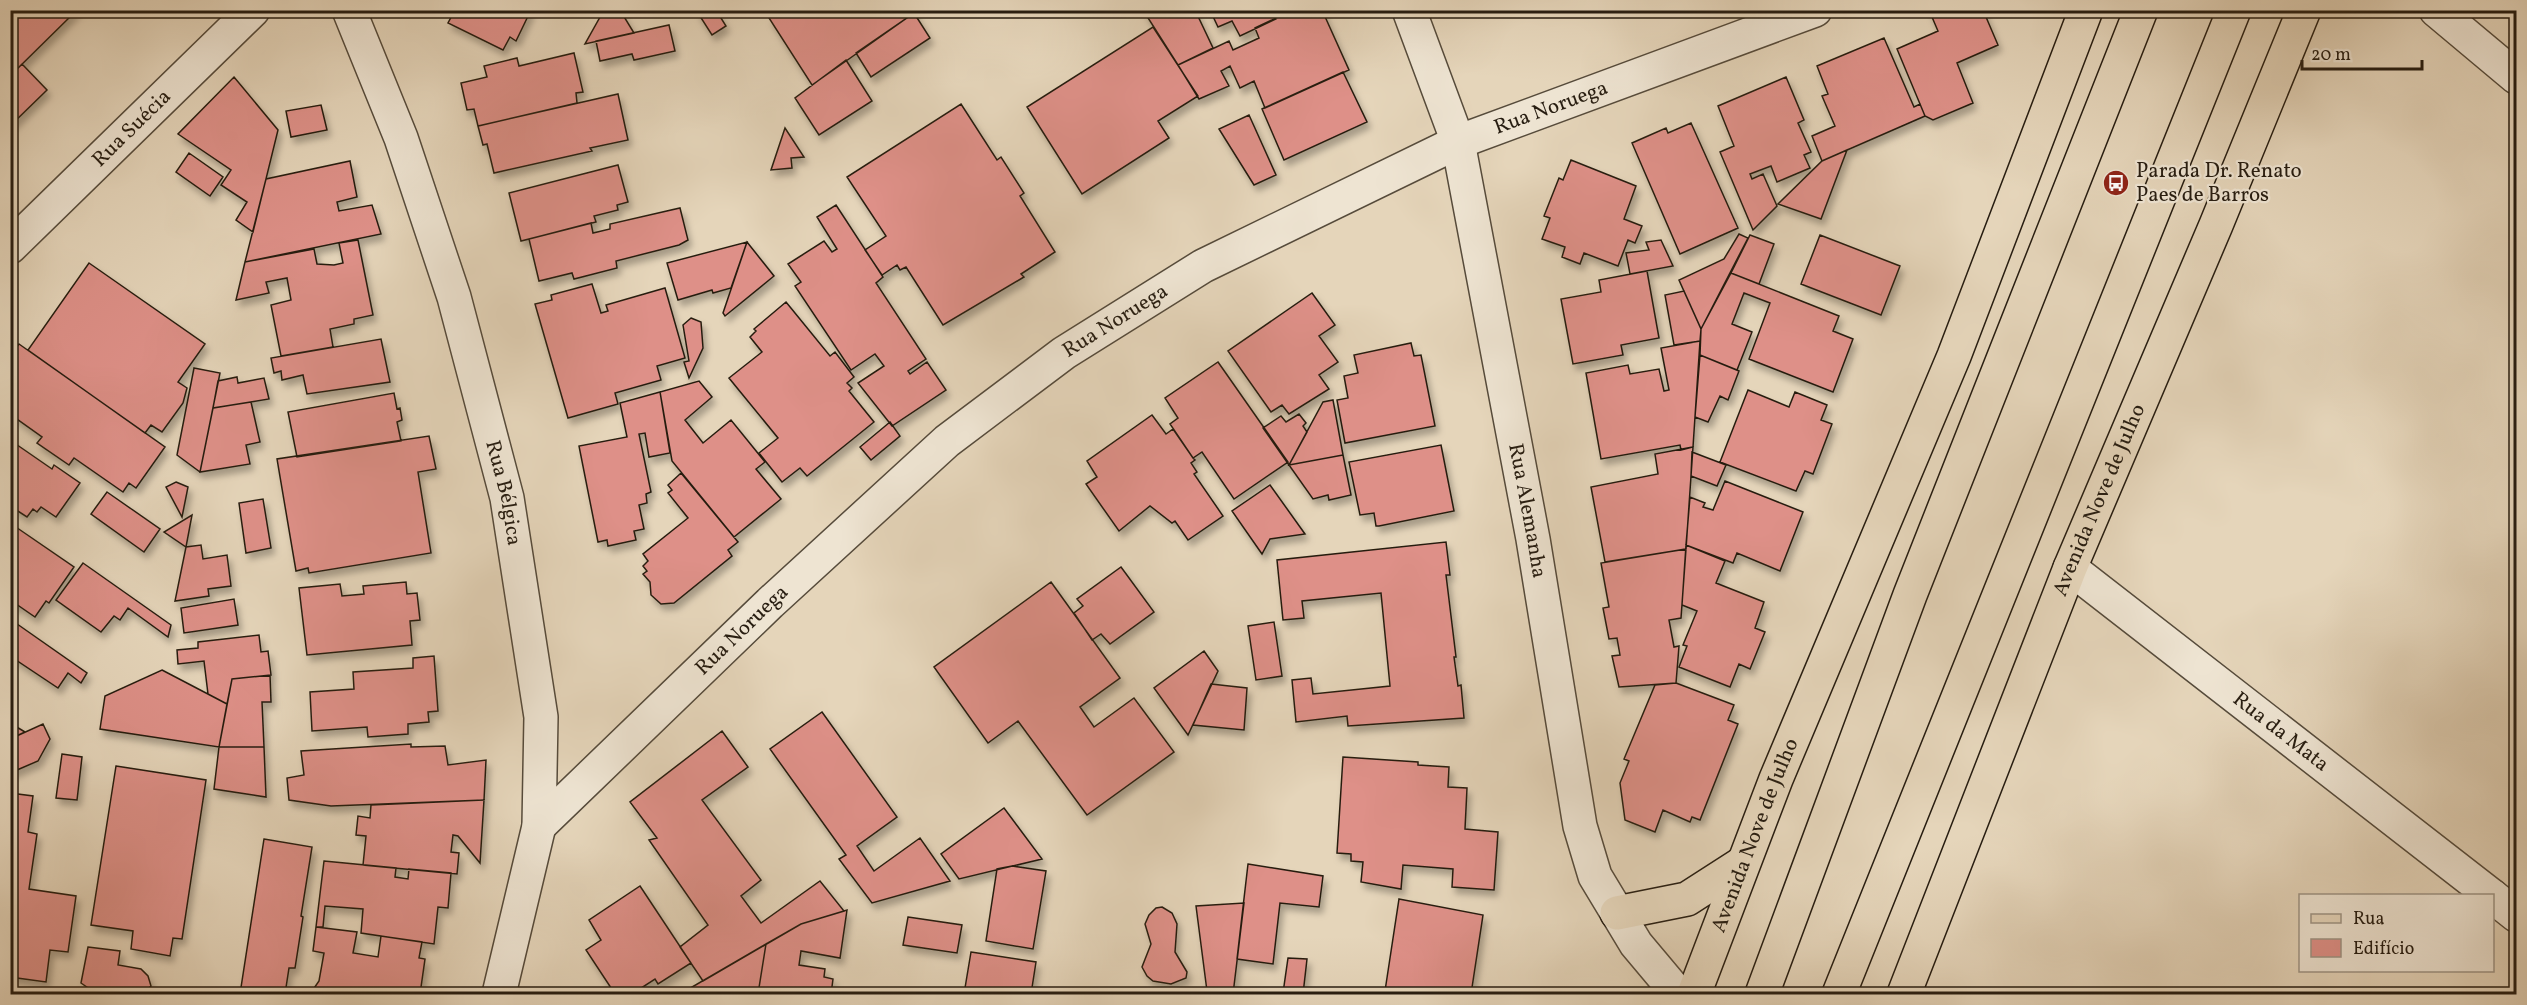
<svg xmlns="http://www.w3.org/2000/svg" width="2527" height="1005" font-family="Vollkorn,serif">
<style>
.building{fill:#de9088;stroke:#271d11;stroke-width:1.5;filter:url(#shadow)}
.lines{fill:none;stroke-linecap:round;stroke-linejoin:round}
.minor-casing{stroke:#564b3b;stroke-width:36}
.tertiary-casing{stroke:#564b3b;stroke-width:36}
.primary-casing{stroke:#271d11;stroke-width:36}
.minor{stroke:#eee4d2;stroke-width:33}
.tertiary{stroke:#eee4d2;stroke-width:33}
.primary{stroke:#e5d5ba;stroke-width:33}
.labels{text-anchor:middle;dominant-baseline:central;stroke-width:4.5;stroke-linejoin:round;paint-order:stroke}
.street-label{font-size:21px;fill:#271d11;stroke:#eee4d2}
.poi-label{font-size:21px;fill:#271d11;stroke:#eee4d2;text-anchor:start}
</style>
<defs>
<filter id="shadow"><feDropShadow dx="3.5" dy="6" stdDeviation="3" flood-color="#0004"/></filter>
</defs>
<rect width="100%" height="100%" fill="#e5d5ba"/>
<filter id="stains"><feTurbulence type="fractalNoise" baseFrequency=".00333" numOctaves="4"/><feColorMatrix values="0 0 0 0 .2 0 0 0 0 .09 0 0 0 0 .02 0 0 0 .5 -.17"/></filter>
<radialGradient id="worn" r=".72"><stop offset=".6" stop-color="#630" stop-opacity="0"/><stop offset="1" stop-color="#630" stop-opacity=".3"/></radialGradient>
<path class="building" d="M10,10H77L10,76Z
M531,10L516,41L510,37L503,50L448,23L455,10Z
M604,10H620L634,33L585,44Z
M696,10H716L726,26L712,35Z
M780,10H811L814,15L821,10H913L914,13L812,85L769,18Z
M1143,10H1195L1213,48L1178,65Z
M1210,10H1272L1276,19L1240,36L1232,21L1218,27Z
M1293,10H1322L1349,70L1265,108L1254,81L1240,88L1230,66L1221,71L1229,86L1199,99L1178,65L1229,41L1233,50L1259,38L1255,28Z
M1929,10H1983L1998,45L1957,63L1973,103L1933,120L1925,116L1897,49L1938,31Z
M914,13L930,38L871,77L856,53Z
M669,25L675,51L634,60L632,54L600,61L596,41Z
M1153,27L1198,96L1158,121L1169,138L1082,194L1027,107Z
M1884,38L1914,107L1920,104L1925,116L1822,161L1812,136L1835,126L1822,96L1828,94L1817,66Z
M574,53L583,92L576,93L577,103L478,126L474,109L467,110L461,83L487,77L484,66L517,58L519,66Z
M846,60L872,101L819,135L795,98Z
M22,64L47,90L10,126V76Z
M1343,72L1367,122L1284,160L1262,109Z
M234,77L278,130L253,232L236,220L247,202L221,185L231,170L178,134Z
M1786,77L1804,120L1798,123L1811,152L1804,155L1810,168L1777,182L1771,166L1750,174L1752,179L1763,174L1777,206L1753,230L1720,152L1734,146L1718,106Z
M618,94L628,140L590,148L592,151L494,173L487,144L483,145L478,126Z
M961,104L997,160L1001,157L1024,193L1020,196L1055,252L1021,274L1024,277L943,325L906,267L900,270L897,265L882,275L865,250L886,236L847,177Z
M321,105L327,130L291,137L286,111Z
M1249,115L1276,175L1254,185L1219,129Z
M1691,123L1738,228L1680,254L1632,143L1666,128L1668,133Z
M785,128L804,157L791,158L792,168L771,170Z
M1847,150L1821,219L1778,204L1822,161Z
M189,153L223,177L210,196L176,172Z
M1571,160L1636,186L1624,219L1642,226L1635,243L1628,240L1618,266L1584,253L1580,264L1562,257L1565,247L1542,239L1550,218L1544,216L1559,178L1563,180Z
M350,161L357,197L337,202L339,211L372,205L381,234L245,262L266,179Z
M618,165L628,202L617,205L618,210L594,216L596,222L521,241L509,193Z
M836,205L883,277L876,283L926,359L908,371L910,374L927,362L946,390L892,426L858,383L884,366L875,354L851,370L795,286L801,282L788,264L824,241L832,252L837,249L817,217Z
M680,208L688,240L679,245L616,261L617,268L574,279L572,273L539,281L529,239L591,223L593,233L610,229V224Z
M1739,234L1748,238L1701,329L1679,280L1724,259Z
M1750,235L1774,244L1759,284L1731,273Z
M1820,235L1900,266L1881,315L1801,284Z
M358,240L373,315L354,319V324L330,329L333,347L281,356L271,305L291,300L287,278L266,282L269,293L236,300L245,262L314,249L317,264L334,265L343,263L339,243Z
M1661,240L1673,266L1630,274L1626,253L1649,250L1646,242Z
M747,242L774,276L725,316L723,313Z
M747,242L731,288L713,293L712,290L678,300L667,263Z
M89,263L205,344L178,382L187,388L183,403L162,432L151,425L145,433L28,350Z
M1647,271L1659,338L1621,345L1623,355L1573,364L1561,299L1601,292L1599,280Z
M1731,273L1839,316L1833,331L1853,339L1833,392L1749,359L1770,303L1744,293L1732,324L1752,332L1737,370L1700,355L1701,329Z
M592,284L601,313L608,311L606,305L665,288L685,358L657,366L661,380L615,393L618,404L568,418L535,304L552,300L551,295Z
M1684,291L1701,329L1700,341L1674,345L1665,295Z
M1312,293L1335,325L1319,336L1338,362L1319,375L1329,389L1289,414L1282,405L1271,412L1228,351Z
M786,302L830,356L835,352L854,377L847,383L852,388L849,391L874,422L807,476L800,468L782,482L759,453L778,438L729,378L762,352L750,337L756,331L754,329Z
M691,318L701,322L703,348L689,378L684,362L689,361L683,325Z
M381,339L390,382L307,394L303,375L282,380L281,371L274,373L271,358Z
M1700,341L1693,447L1681,450L1680,445L1601,459L1586,373L1628,365L1630,374L1659,369L1664,391L1669,390L1661,348Z
M1411,343L1414,356L1421,355L1435,426L1345,443L1337,400L1348,398L1344,376L1358,373L1354,355Z
M19,344L165,447L136,488L129,483L123,492L74,458L69,465L37,443L42,437L10,414V355Z
M1700,355L1739,371L1728,400L1720,396L1708,422L1695,417Z
M1218,362L1288,462L1234,499L1202,452L1193,458L1170,424L1178,418L1165,398Z
M194,368L220,373L200,472L177,455Z
M237,377L238,383L264,378L269,399L213,408L218,381Z
M699,381L712,397L685,420L703,443L731,420L765,462L756,469L781,499L734,537L672,461L660,392Z
M1748,390L1789,407L1795,392L1827,405L1821,420L1832,424L1813,474L1805,471L1796,491L1720,462Z
M660,392L670,453L649,457L645,433L639,434L651,492L646,494L647,503L639,505L644,529L634,531L636,540L608,546L607,540L598,542L579,446L627,437L620,403Z
M394,393L397,409L400,408L402,420L397,422L401,441L297,457L288,412Z
M1333,400L1343,455L1289,465L1323,402Z
M251,402L260,442L246,445L250,464L200,472L213,408Z
M1299,414L1306,423L1303,426L1307,432L1289,465L1263,428L1281,416L1286,422Z
M1152,415L1166,434L1173,429L1193,458L1195,460L1191,463L1197,472L1194,474L1223,516L1188,540L1175,521L1172,523L1150,506L1119,531L1086,484L1097,477L1087,461Z
M890,422L900,436L871,460L860,447Z
M429,436L436,469L418,472L431,553L309,573L308,568L296,571L277,459Z
M10,440L52,469L54,465L80,483L56,517L41,507L37,512L33,509L27,517L10,506Z
M1441,445L1454,511L1379,526H1376L1374,513L1360,515L1349,462Z
M1693,447L1686,549L1605,562L1591,487L1658,474L1655,454Z
M1692,452L1726,465L1717,486L1691,476Z
M1343,455L1351,495L1329,500L1328,495L1313,499L1289,465Z
M681,473L738,542L728,550L732,556L674,603L661,604L651,595L650,582L643,574L647,571L643,566L648,561L643,554L688,518L668,493L672,490L668,485Z
M1725,481L1803,512L1780,571L1737,553L1733,563L1686,545L1690,497L1705,503L1703,507L1713,510Z
M176,482L188,487L182,517L166,487Z
M1270,485L1305,534L1270,539L1262,554L1232,511Z
M107,492L160,529L144,552L91,514Z
M263,499L271,548L246,553L239,503Z
M192,515L186,547L164,532Z
M10,523L74,567L49,603L46,601L35,617L16,604L13,608L10,606Z
M1446,542L1450,575H1446L1456,657H1454L1458,686L1461,685L1464,718L1348,726L1347,716L1296,722L1292,680L1311,678L1313,694L1390,686L1381,593L1302,601L1304,618L1283,620L1277,560Z
M201,545L203,559L227,555L231,586L208,589L209,596L175,601L186,547Z
M1686,545L1725,561L1716,583L1764,602L1755,628L1765,632L1750,669L1739,664L1730,687L1679,667L1687,646L1683,645L1697,611L1682,605Z
M1686,549L1681,618L1669,620L1674,647L1679,646L1676,683L1619,687L1612,656L1620,655L1617,638L1609,639L1603,608L1609,607L1601,563Z
M83,563L171,625L168,637L128,608L120,620L114,616L101,632L56,600Z
M1121,567L1154,612L1110,644L1101,634L1092,640L1074,613L1083,606L1077,599Z
M406,582L407,594L417,593L420,620L410,621L412,645L307,655L299,588L340,584L342,596L364,594L363,586Z
M1051,582L1120,678L1080,707L1094,727L1134,698L1174,752L1087,815L1018,721L988,743L934,667Z
M234,599L238,625L184,633L181,608Z
M10,619L87,673L81,683L68,673L58,688L10,656L13,651L10,649Z
M1274,622L1282,676L1256,680L1248,626Z
M259,635L261,652L268,651L271,675L232,679L227,704L208,694L204,661L178,664L177,650L198,648V642Z
M1204,651L1218,671L1188,735L1154,688Z
M434,656L438,711L428,712L429,722L408,724V734L368,737L367,727L312,731L310,692L354,689L353,672L413,668V658Z
M162,670L227,704L219,747L100,729L105,696Z
M270,675L271,702H262L264,747H219L232,679Z
M1676,683L1734,705L1728,720L1738,724L1700,820L1692,817L1690,822L1663,810L1655,832L1625,820L1620,783L1629,761L1624,759L1655,685Z
M1211,684L1247,688L1244,730L1193,725Z
M822,712L897,817L857,846L874,871L920,838L950,881L872,903L839,859L846,855L770,749Z
M10,723L25,732L10,739Z
M43,724L50,739L38,761L10,773V739Z
M722,731L748,767L702,800L761,880L741,896L761,923L820,881L844,911L801,924L703,981L680,947L708,925L649,840L657,838L630,802Z
M411,744V747L445,746L448,765L486,760L484,800L331,806L289,800L287,778L304,775L301,751Z
M219,747H264L266,797L214,789Z
M62,754L82,757L77,800L56,798Z
M1343,757L1418,762V765L1449,767L1448,787L1467,788L1465,829L1498,832L1494,890L1452,887L1453,869L1403,865L1401,889L1361,882L1363,862L1351,861V854L1337,853Z
M116,766L206,780L182,939L173,938L170,956L131,949L133,931L91,925Z
M10,793L33,796L28,832L37,834L29,889L76,896L68,952L50,950L46,982L10,977Z
M484,800L480,863L458,836L453,835L451,852L459,853L457,874L363,865L366,836L356,835L358,816L370,818L371,805Z
M1004,808L1042,859L959,879L941,854Z
M264,839L312,847L301,916L303,917L295,968H289L285,994H240Z
M324,861L396,868L395,877L408,879L409,869L451,873L448,908L438,907L434,944L361,933L363,909L325,906L323,927H316Z
M1248,864L1323,876L1319,907L1280,903L1273,964L1237,959Z
M1012,866L1046,871L1033,949L986,941L997,869Z
M640,886L691,963L658,984L655,979L632,994H615L586,950L601,940L589,920Z
M1399,899L1483,915L1471,994H1379V990L1385,991Z
M1244,903L1233,994H1202V990L1207,991L1196,906Z
M1162,907L1172,913L1177,924L1175,952L1187,972L1186,978L1171,984L1153,981L1147,976L1142,967L1151,944L1145,924L1149,915L1156,908Z
M847,910L840,958L801,951L799,965L825,969L824,977L833,979L831,994H758L766,944L801,924Z
M908,917L962,925L957,953L903,945Z
M316,927L357,932L353,953L378,957L381,936L422,942L419,958L425,959L420,994H310L319,981L324,953L313,951Z
M766,944L758,994H734L726,991L727,994H680Z
M88,947L120,951L118,965L141,969L148,976L151,986L143,994H97L81,983Z
M971,952L1036,962L1031,994H964Z
M1288,958L1307,959L1303,994L1283,993Z"/>
<g class="lines">
<g class="minor-casing">
<g id="minor">
<path id="s1" d="M349,10L401,138L454,297L507,498L541,717L539,826L499,994"/>
<path id="s2" d="M1409,10L1458,142L1533,539L1580,826L1595,876L1636,944L1678,994"/>
<path id="s3" d="M10,247L253,10"/>
<path id="s4" d="M2070,568L2492,896"/>
<path id="s5" d="M539,826L770,603L947,441L1064,353L1203,266L1458,142L1815,10"/>
<path d="M2492,896L2516,915"/>
</g>
</g>
<g class="tertiary-casing">
<path id="tertiary" d="M2436,10L2516,77"/>
</g>
<g class="primary-casing">
<g id="primary">
<path d="M1617,913L1687,899L1743,863"/>
<path id="s6" d="M1694,994L1776,779L1954,356L2086,10"/>
<path d="M1762,994L1910,595L2141,10"/>
<path d="M1839,994L2234,10"/>
<path id="s7" d="M1904,994L2070,568L2216,225L2304,10"/>
</g>
</g>
<use href="#minor" class="minor"/>
<use href="#tertiary" class="tertiary"/>
<use href="#primary" class="primary"/>
</g>
<defs>
<g id="bus-disc" transform="scale(1.35)"><circle r="9.5" fill="#8f2418" stroke="#eee4d2"/><path d="M-5-6H5V4H4V6H2V4H-2V6H-4V4H-5ZM-3.5-4V0h7V-4ZM-3.5 1.2v1.5H-2V1.2ZM2 1.2v1.5H3.5V1.2Z" fill="#fff"/></g>
</defs>
<g fill-rule="evenodd">
<use href="#bus-disc" x="2116" y="183"/>
</g>
<g class="labels">
<g class="street-label">
<text stroke="none"><textPath href="#s5" startOffset="1254">Rua Noruega</textPath></text>
<text stroke="none"><textPath href="#s3" startOffset="170">Rua Suécia</textPath></text>
<text stroke="none"><textPath href="#s5" startOffset="768">Rua Noruega</textPath></text>
<text stroke="none"><textPath href="#s1" startOffset="508">Rua Bélgica</textPath></text>
<text stroke="none"><textPath href="#s7" startOffset="531">Avenida Nove de Julho</textPath></text>
<text stroke="none"><textPath href="#s2" startOffset="516">Rua Alemanha</textPath></text>
<text stroke="none"><textPath href="#s5" startOffset="282">Rua Noruega</textPath></text>
<text stroke="none"><textPath href="#s4" startOffset="267">Rua da Mata</textPath></text>
<text stroke="none"><textPath href="#s6" startOffset="170">Avenida Nove de Julho</textPath></text>
</g>
<g class="poi-label">
<text x="2136" y="171">Parada Dr. Renato<tspan x="2136" dy="24">Paes de Barros</tspan></text>
</g>
</g>
<rect width="2527" height="1005" fill="none" stroke="#e5d5ba" stroke-width="36"/>
<rect x="12" y="12" width="2503" height="981" fill="none" stroke="#271d11" stroke-width="3"/>
<rect x="18" y="18" width="2491" height="969" fill="none" stroke="#271d11" stroke-width="1.5"/>
<rect x="2299" y="894" width="195" height="78" fill="#eee4d2" stroke="#9e9485" stroke-width="1.5"/>
<rect x="2311" y="914" width="30" height="9" fill="#e5d5ba" stroke="#9e9485" stroke-width="1.5"/>
<text x="2353" y="924" font-size="18" fill="#271d11">Rua</text>
<rect x="2311" y="939" width="30" height="18" fill="#de9088" stroke="#9e9485" stroke-width="1.5"/>
<text x="2353" y="954" font-size="18" fill="#271d11">Edifício</text>
<path d="M2302 60v9h120v-9" fill="none" stroke="#271d11" stroke-width="3"/>
<text x="2311" y="60" font-size="18" fill="#271d11" stroke="#eee4d2" stroke-width="4.5" paint-order="stroke">20 m</text>
<rect width="100%" height="100%" filter="url(#stains)"/>
<rect width="100%" height="100%" fill="url(#worn)"/>
</svg>
